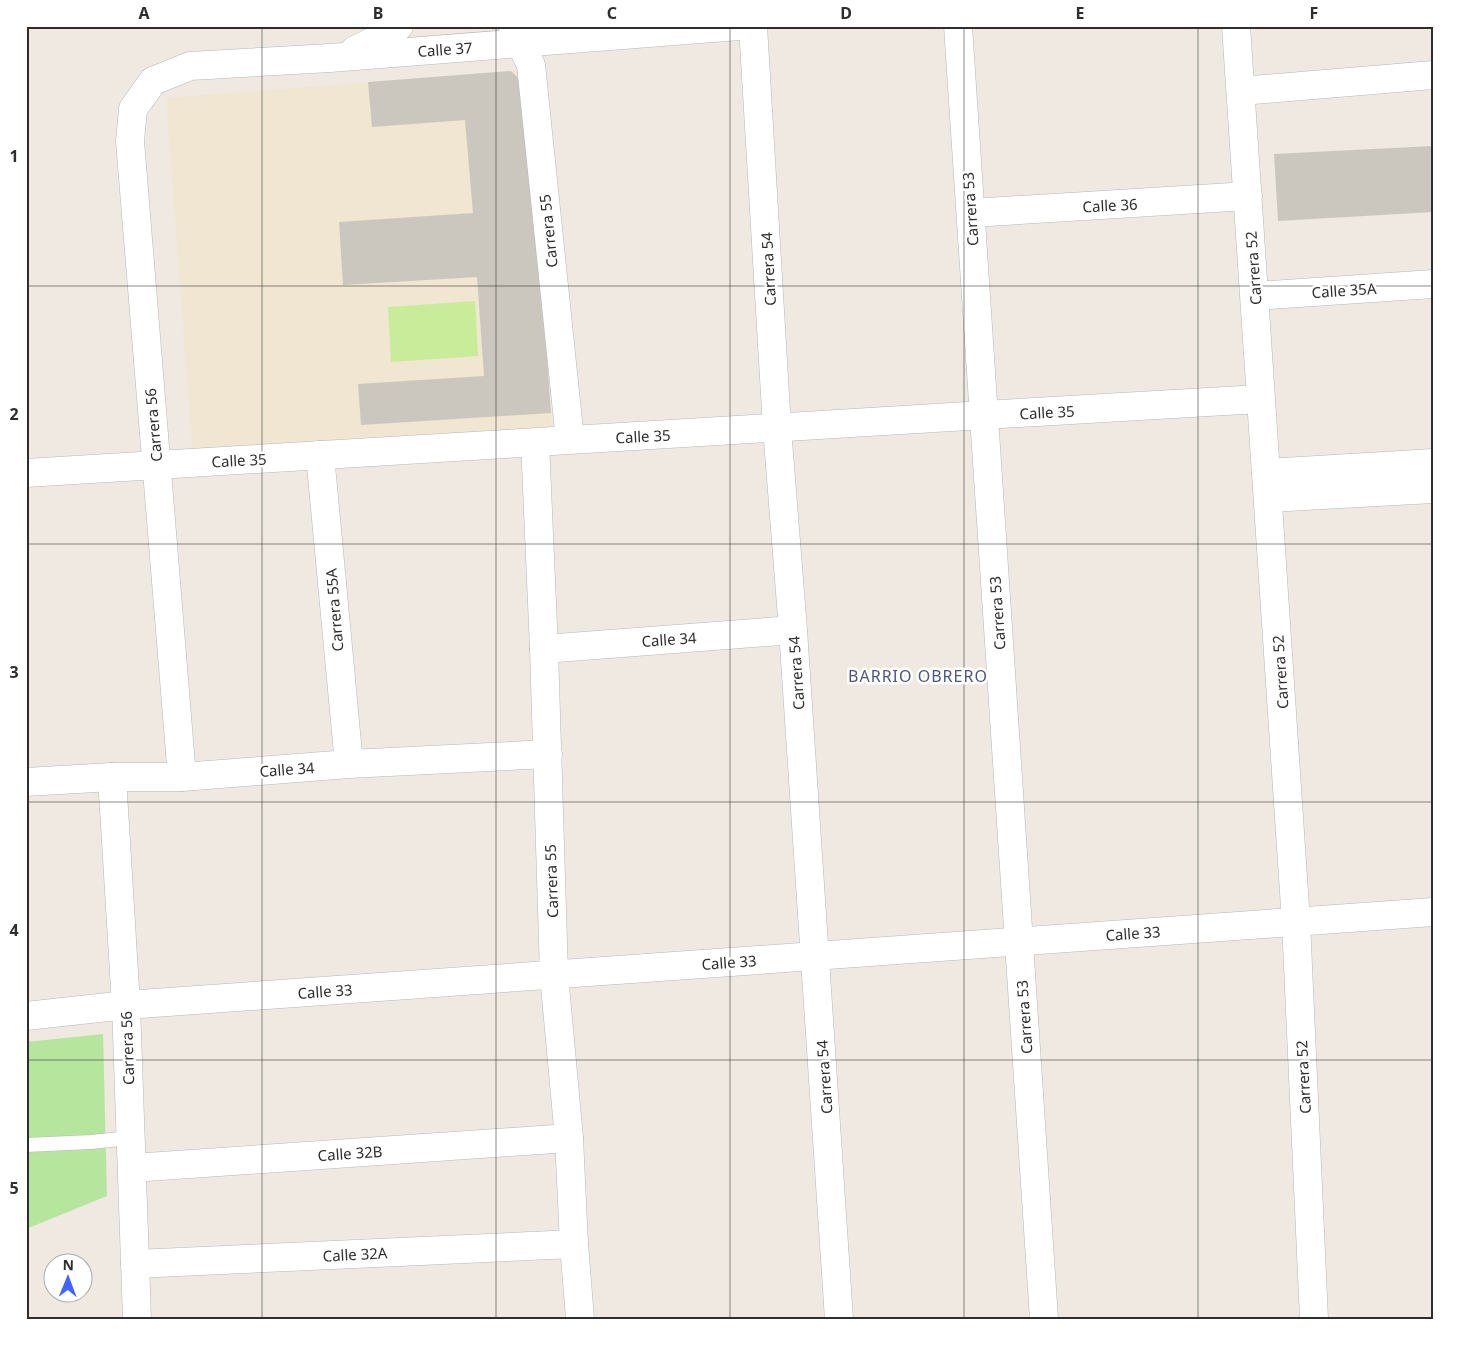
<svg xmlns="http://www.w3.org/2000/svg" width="1459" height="1345" font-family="'Noto Sans',sans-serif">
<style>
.education{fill:#f0e6d1}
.green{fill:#b6e59e}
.pitch{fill:#c9ec9a}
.building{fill:#cbc7bf}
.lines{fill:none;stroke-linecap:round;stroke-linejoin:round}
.lane-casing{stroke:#b4b7c1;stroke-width:15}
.street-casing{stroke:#b4b7c1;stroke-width:29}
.secondary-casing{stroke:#b4b7c1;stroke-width:29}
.lane{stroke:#fff;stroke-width:14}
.street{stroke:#fff;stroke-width:28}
.secondary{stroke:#fff;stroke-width:28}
.grid{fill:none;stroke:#2e2e2e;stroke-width:1;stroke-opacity:0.55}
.labels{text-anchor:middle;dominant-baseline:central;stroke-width:5;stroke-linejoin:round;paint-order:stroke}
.street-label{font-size:15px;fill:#2e2e2e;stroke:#fff}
.neighbourhood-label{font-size:16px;letter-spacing:1px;fill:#4d5680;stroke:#fff}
.neatline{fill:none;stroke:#2e2e2e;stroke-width:2}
.grid-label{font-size:16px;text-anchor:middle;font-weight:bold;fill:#2e2e2e}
</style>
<rect width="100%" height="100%" fill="#efe9e1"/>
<path class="education" d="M527,70L552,436L193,459L166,98Z"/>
<path class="green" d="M103,1034L107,1196L26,1229V1042Z"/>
<path class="pitch" d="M475,301L478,356L391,362L388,307Z"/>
<path class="building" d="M511,71L528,87L551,413L361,425L358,384L484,376L477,277L343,285L339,222L473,213L465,120L372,127L368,82Z
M1432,146L1433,212L1278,221L1274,154Z"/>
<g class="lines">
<g class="lane-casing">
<path id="lane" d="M26,1145L91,1142L130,1138"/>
</g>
<g class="street-casing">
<path id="street" d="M753,26L777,428L793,630L839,1319
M1236,26L1296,922L1314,1319
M1241,91L1433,75
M971,213L1248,196
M1255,296L1433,284
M984,415L1260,399
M320,455L349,764
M26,473L157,465
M1267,473L1433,463
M1268,498L1433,489
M544,649L793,630
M182,777L349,764L548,754
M26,782L112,777
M132,1168L569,1138
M135,1264L574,1244"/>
</g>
<g class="secondary-casing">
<path id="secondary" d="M958,26L1044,1319
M513,28L531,65L570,440
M355,50L391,33L399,26
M535,442L544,649L554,975L569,1138L574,1244L580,1319
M157,465L984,415
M26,1016L126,1005L1433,912
M137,1319L126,1005L112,777H182L130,141L133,109L153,81L190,66L330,58L739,26"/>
</g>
<use href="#lane" class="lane"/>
<use href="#street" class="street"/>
<use href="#secondary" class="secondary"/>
</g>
<path class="grid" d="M262,26V1319M496,26V1319M730,26V1319M964,26V1319M1198,26V1319M26,286H1433M26,544H1433M26,802H1433M26,1060H1433"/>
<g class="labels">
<g class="street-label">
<text transform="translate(445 49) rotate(-4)">Calle 37</text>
<text transform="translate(1110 205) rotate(-3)">Calle 36</text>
<text transform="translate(970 209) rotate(-94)">Carrera 53</text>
<text transform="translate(548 231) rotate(-96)">Carrera 55</text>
<text transform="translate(1253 268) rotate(-94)">Carrera 52</text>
<text transform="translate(768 269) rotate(-93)">Carrera 54</text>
<text transform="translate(1344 290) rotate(-4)">Calle 35A</text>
<text transform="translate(1047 412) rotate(-3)">Calle 35</text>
<text transform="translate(153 425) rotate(-95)">Carrera 56</text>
<text transform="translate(643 436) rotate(-3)">Calle 35</text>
<text transform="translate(239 460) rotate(-3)">Calle 35</text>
<text transform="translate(334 610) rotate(-95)">Carrera 55A</text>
<text transform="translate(997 613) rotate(-94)">Carrera 53</text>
<text transform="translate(669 639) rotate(-4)">Calle 34</text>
<text transform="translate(1280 672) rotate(-94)">Carrera 52</text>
<text transform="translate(796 673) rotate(-94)">Carrera 54</text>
<text transform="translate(287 769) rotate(-4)">Calle 34</text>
<text transform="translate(551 881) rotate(-92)">Carrera 55</text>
<text transform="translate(1133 933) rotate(-4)">Calle 33</text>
<text transform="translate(729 962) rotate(-4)">Calle 33</text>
<text transform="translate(325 991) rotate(-4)">Calle 33</text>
<text transform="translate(1024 1017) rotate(-94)">Carrera 53</text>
<text transform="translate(127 1048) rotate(-92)">Carrera 56</text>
<text transform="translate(824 1077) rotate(-94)">Carrera 54</text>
<text transform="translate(1303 1077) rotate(-93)">Carrera 52</text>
<text transform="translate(350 1153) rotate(-4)">Calle 32B</text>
<text transform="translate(355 1254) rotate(-3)">Calle 32A</text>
</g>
<g class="neighbourhood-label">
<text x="918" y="676">BARRIO OBRERO</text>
</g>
</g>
<rect width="1459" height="1345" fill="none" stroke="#ffffff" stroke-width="55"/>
<g transform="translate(68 1278) rotate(1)"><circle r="24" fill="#ffffff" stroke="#ababab"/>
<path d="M0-4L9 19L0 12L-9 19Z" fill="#4264fb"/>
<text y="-8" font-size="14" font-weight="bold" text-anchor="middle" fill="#2e2e2e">N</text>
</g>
<rect x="28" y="28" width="1404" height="1290" class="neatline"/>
<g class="grid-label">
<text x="144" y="19">A</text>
<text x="378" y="19">B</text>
<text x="612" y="19">C</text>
<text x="846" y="19">D</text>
<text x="1080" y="19">E</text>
<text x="1314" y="19">F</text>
<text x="14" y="162">1</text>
<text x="14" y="420">2</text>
<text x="14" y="678">3</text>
<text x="14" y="936">4</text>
<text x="14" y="1194">5</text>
</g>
</svg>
